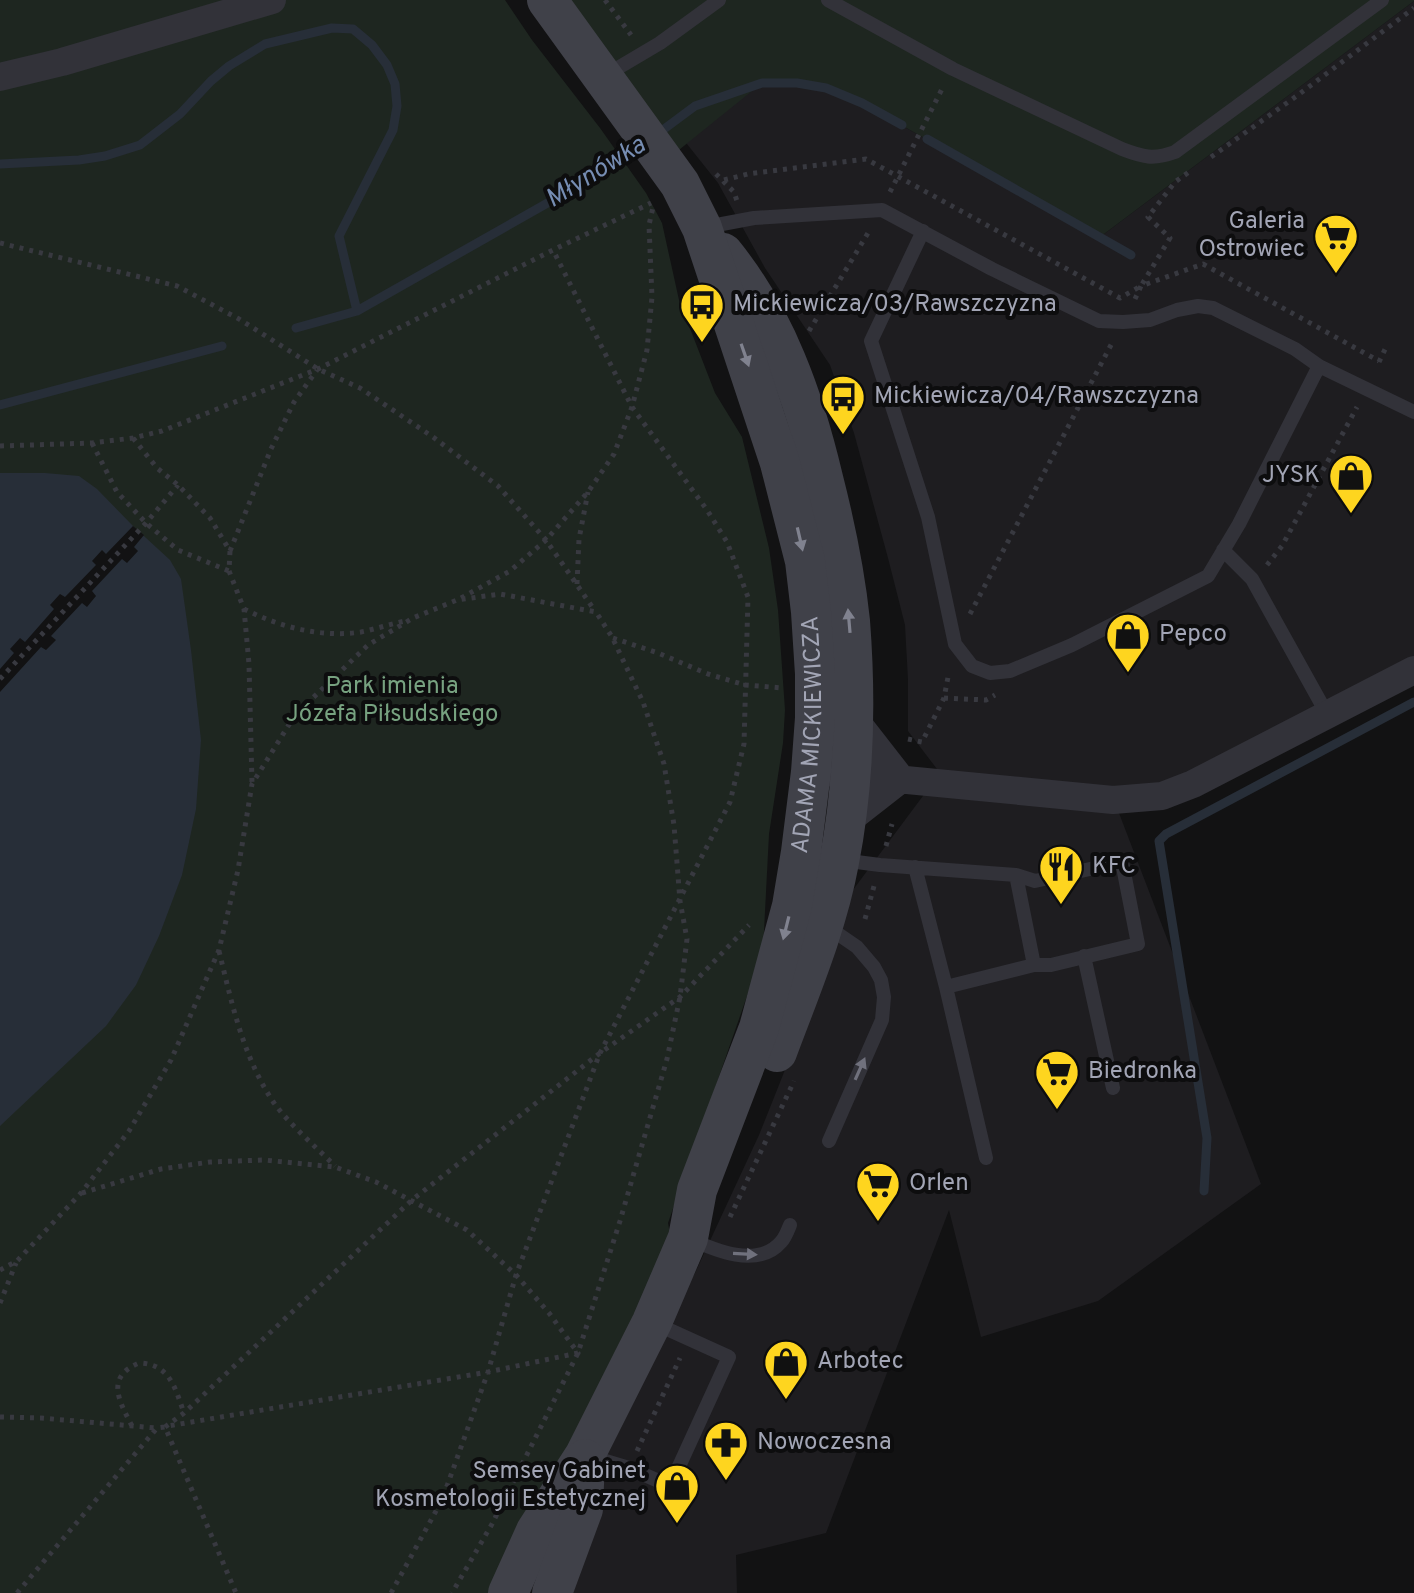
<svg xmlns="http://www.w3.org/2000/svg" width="1414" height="1593" font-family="Overpass,sans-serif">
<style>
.built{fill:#1e1d20}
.green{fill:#1e2620}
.water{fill:#272e38}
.pier{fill:#121213}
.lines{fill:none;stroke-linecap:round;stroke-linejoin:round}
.stream{stroke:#272e38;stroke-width:9}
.path{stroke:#383940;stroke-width:5;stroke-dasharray:4 6;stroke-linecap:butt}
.lane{stroke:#323239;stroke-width:14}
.street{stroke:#323239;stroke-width:28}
.secondary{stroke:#404149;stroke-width:40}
.oneway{fill:#80828f}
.oneway2{fill:#70717d}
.labels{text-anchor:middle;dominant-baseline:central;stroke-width:8;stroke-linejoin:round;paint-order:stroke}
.poi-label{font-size:24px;fill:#a2a5b5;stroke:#0d0d0e;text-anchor:start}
.park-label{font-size:24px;fill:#77a280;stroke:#0d0d0e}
.street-label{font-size:24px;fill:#a2a5b5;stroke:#0d0d0e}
.water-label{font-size:26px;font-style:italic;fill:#768db3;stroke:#0d0d0e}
</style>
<rect width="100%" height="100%" fill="#121213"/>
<path class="built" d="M1414,1V670L1193,784L1114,800L1261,1184L1098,1301L981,1337L949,1210L826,1533L736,1555L737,1593H552L585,1455L695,1273L759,1135L775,1095L815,994L841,906L940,773L908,731V680L905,625L888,558L854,433L830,365L765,268L718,183L683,139L762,83H797L826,88L862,103L1100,237Z"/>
<path class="green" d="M0,0H505L532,40L600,128L646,193L662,223L679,300L715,393L742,437L769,548L778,610L785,710L783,743L769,834L763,950L668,1223L676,1266L508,1593H0Z
M547,0H1414V1L1100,237L862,103L826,88L797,83H762L664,162Z"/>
<path class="water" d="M0,473H45L79,476L97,489L133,526L170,560L181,579L191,650L201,740L196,809L182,875L159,936L136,985L106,1026L0,1126Z"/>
<path class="pier" d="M133,526L144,535L134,547L138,551L127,563L122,559L92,591L96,596L87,607L82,603L51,636L56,640L46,650L41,647L0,692V669L14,653L10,649L20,638L25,642L54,609L50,605L60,594L65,597L96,565L92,561L102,550L106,554Z"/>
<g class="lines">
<path class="stream" d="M656,135L695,106L762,83H797L826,88L862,103L902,125
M927,139L1131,255
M0,164L79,160L105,156L140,145L180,114L211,81L229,66L265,44L332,28L353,29L372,45L387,65L395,84L397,106L393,130L339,236L357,311
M296,328L357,311L620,162L641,146
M0,405L222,346
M1204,1191L1207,1138L1159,841L1166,834L1414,702"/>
<path class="path" d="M605,0L631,35
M1211,157L1298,95L1414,8
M716,174L734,192L737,201
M724,180L748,174L866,159L1120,298L1141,286L1170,238L1148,217L1175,182L1189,172
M890,192L943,87
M0,243L177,286L239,319L318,369L360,388L433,437L498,486L546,540L595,611
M1135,299L1141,286L1203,264L1379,361
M809,331L868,233
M1379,362L1387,345
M133,438L157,468L178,485L210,518L230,551L229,571L244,609L249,664L252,783
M92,443L117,492L146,523L178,550L229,571
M0,446L92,443L133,438L162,431L318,369L553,250L651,203
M230,551L271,449L294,402L317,370
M1267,565L1282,546L1357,407
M577,584L579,539L588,492
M461,598L510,571L546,540L588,492L614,454L632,407L647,350L652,297L649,225L653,207
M244,609C280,627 321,638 361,632C376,629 390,624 405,621
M970,614L1112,343
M613,638L658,653L708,674L745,685L783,688
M0,679L146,523L178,485
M944,698L986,700L995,695
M908,739L922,742L944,698L949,672
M886,846L892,824
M865,919L874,886
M219,951C232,1004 243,1057 274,1103C290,1125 315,1146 335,1166
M82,1193L161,1169L210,1162L264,1160L335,1167L376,1182L467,1230L516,1275L549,1313L578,1353L488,1372L168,1426
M730,1217L794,1081
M0,1270L17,1261L81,1193L129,1131L171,1060L219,950L238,870L252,784L295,715L368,645L413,618L457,600L500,594L596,612L612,637L643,702L664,764L674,825L680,901L687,939L680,997L667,1059L620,1221L578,1353L492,1524L452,1593
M0,1303L16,1263
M0,1417L41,1418L156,1428
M132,1426C119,1401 105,1377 139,1363C170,1364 175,1388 184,1413
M165,1427L184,1413L412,1200L600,1053L680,997L749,925
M637,1451L680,1358
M17,1593L157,1428L165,1427L236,1593
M391,1593L442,1500L488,1372L516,1275L600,1053L730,802L744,744L748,597L727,542L707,510L632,407L553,250"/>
<path class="lane" d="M828,0L953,69L1122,149C1143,157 1153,160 1175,152L1382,0
M606,75L660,43L719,0
M706,227L754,218L882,210L992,269L1099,321L1123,322L1150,320L1177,310L1198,306L1213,308L1295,349L1319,366L1414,412
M923,231L871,341L928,517L955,644L972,666L990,673L1010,671L1072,645L1208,576L1239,524L1319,366
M1223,550L1252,579L1327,714
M841,860L880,865L1016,875L1034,965
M915,867L946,987L1034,965H1051L1138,944L1122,862L1035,881L1016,875
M825,925L857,947L874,967L881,980L884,997L882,1020L829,1141
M1084,956L1113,1088
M946,987L986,1158
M688,1238C714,1250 758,1269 781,1242C785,1238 788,1230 790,1225
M589,1456L629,1468L670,1486L729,1357L654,1323"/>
<path class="street" d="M0,77L62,62L272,0
M852,716L901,779
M834,773L1113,800L1162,796L1193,784L1414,670
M846,822L901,779"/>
<g class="secondary">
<path d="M723,253C776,318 804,398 823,478C835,525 845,573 850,621C856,699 854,785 839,862C827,927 800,990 777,1052"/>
<path id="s1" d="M508,1593L536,1531L585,1455L652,1322L688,1238L697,1190L759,1028L792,906L801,852L811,772L815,718V674L811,612L805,561L780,463L702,228L680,184L547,0"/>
<path d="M552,1593L583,1509L585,1459"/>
</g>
</g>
<defs><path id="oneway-solid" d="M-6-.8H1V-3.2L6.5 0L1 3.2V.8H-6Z" transform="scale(2)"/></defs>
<g class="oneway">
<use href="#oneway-solid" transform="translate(745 355) rotate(71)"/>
<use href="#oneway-solid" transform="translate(800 539) rotate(77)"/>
<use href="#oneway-solid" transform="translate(849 621) rotate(-95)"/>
<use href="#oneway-solid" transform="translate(786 928) rotate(104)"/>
</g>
<g class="oneway2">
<use href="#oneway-solid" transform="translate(860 1069) rotate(-66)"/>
<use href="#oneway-solid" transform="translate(745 1254) rotate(3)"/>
</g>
<defs>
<g id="supermarket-pin" transform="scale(2.3)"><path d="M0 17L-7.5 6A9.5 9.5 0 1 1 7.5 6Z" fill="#fed51f" stroke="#0d0d0e"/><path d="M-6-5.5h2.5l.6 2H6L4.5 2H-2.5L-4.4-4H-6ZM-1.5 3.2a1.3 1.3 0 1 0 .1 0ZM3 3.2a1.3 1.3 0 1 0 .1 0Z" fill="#111"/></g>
<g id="bus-pin" transform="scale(2.3)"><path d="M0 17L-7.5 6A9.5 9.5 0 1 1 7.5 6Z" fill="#fed51f" stroke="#0d0d0e"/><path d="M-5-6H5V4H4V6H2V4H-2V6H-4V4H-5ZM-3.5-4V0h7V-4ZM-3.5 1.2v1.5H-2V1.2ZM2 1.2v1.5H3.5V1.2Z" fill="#111"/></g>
<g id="shop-pin" transform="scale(2.3)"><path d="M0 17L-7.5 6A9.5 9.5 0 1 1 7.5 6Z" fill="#fed51f" stroke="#0d0d0e"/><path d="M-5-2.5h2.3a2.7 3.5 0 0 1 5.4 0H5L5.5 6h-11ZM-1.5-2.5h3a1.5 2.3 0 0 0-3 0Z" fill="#111"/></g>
<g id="restaurant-pin" transform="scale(2.3)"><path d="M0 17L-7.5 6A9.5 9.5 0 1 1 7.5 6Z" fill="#fed51f" stroke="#0d0d0e"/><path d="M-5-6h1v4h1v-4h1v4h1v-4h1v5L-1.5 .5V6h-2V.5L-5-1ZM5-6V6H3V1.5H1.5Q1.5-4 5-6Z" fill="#111"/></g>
<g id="pharmacy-pin" transform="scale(2.3)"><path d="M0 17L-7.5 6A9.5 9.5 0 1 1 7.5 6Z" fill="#fed51f" stroke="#0d0d0e"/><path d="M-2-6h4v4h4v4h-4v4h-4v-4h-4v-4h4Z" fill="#111"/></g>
</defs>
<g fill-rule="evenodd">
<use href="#supermarket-pin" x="1336" y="236"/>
<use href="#bus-pin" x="702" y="305"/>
<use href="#bus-pin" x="843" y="397"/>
<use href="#shop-pin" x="1351" y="476"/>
<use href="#shop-pin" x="1128" y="635"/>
<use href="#restaurant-pin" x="1061" y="867"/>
<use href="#supermarket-pin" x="1057" y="1072"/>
<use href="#supermarket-pin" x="878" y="1184"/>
<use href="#shop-pin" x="786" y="1362"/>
<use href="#pharmacy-pin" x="726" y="1443"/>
<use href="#shop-pin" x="677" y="1486"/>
</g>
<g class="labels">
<g class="poi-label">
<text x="1305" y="222" text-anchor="end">Galeria<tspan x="1305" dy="28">Ostrowiec</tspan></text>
<text x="733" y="305">Mickiewicza/03/Rawszczyzna</text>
<text x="874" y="397">Mickiewicza/04/Rawszczyzna</text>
<text x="1320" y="476" text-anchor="end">JYSK</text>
<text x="1159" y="635">Pepco</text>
<text x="1092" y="867">KFC</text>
<text x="1088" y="1072">Biedronka</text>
<text x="909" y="1184">Orlen</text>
<text x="817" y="1362">Arbotec</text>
<text x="757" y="1443">Nowoczesna</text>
<text x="646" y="1472" text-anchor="end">Semsey Gabinet<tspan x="646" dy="28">Kosmetologii Estetycznej</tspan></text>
</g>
<g class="park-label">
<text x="392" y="687">Park imienia<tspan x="392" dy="28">Józefa Piłsudskiego</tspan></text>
</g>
<g class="street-label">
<text stroke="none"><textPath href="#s1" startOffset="920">ADAMA MICKIEWICZA</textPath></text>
</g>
<g class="water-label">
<text transform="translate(596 173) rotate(-32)">Młynówka</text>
</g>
</g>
</svg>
